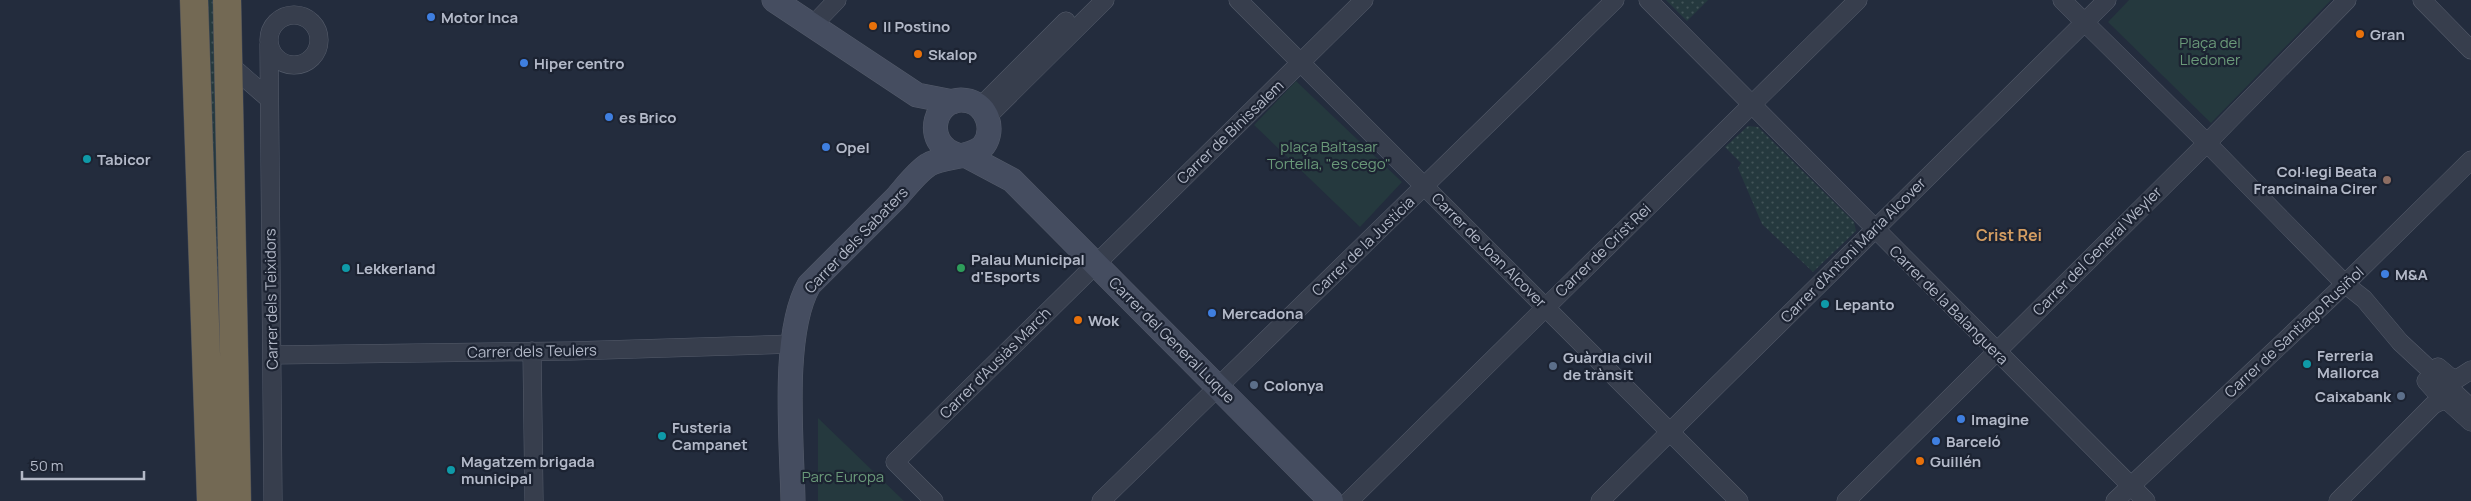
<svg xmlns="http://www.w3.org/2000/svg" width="2471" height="501" font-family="Manrope,sans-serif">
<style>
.grass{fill:url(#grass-dots)}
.park{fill:#25393e}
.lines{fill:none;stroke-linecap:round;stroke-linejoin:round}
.street-casing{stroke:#555c6b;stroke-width:19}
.secondary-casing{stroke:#555c6b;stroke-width:25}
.highway-casing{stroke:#424958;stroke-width:29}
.street{stroke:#373e4d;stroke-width:18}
.secondary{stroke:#454d60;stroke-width:24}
.highway{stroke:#736954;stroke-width:28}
.shop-dot{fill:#3f7fe0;stroke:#1c2332;stroke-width:2}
.food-dot{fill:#e8710a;stroke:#1c2332;stroke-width:2}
.culture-dot{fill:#0f9aa8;stroke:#1c2332;stroke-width:2}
.education-dot{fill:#8d6e63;stroke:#1c2332;stroke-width:2}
.leisure-dot{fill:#2e9e5b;stroke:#1c2332;stroke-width:2}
.service-dot{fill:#5c6f8a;stroke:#1c2332;stroke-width:2}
.labels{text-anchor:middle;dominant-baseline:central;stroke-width:4.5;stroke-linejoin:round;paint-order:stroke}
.poi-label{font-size:15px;font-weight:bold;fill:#b3b9c8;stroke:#1c2332;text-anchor:start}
.park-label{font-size:15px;fill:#6a9979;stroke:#1c2332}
.street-label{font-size:15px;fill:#b3b9c8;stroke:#1c2332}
.neighbourhood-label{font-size:16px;font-weight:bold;fill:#d49d62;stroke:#1c2332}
</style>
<defs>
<pattern id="grass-dots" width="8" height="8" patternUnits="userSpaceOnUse" patternTransform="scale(1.25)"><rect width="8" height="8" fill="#25393e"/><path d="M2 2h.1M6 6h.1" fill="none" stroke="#425458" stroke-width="1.8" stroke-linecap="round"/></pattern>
</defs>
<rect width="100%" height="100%" fill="#232c3d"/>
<path class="grass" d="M207,0H216L220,152L222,501Z
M1666,0H1708L1687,21Z
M1748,126L1758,127L1854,222L1856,231L1813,272L1762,224L1738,168L1741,163L1725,147Z"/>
<path class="park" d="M2129,0H2331L2211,123L2108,22Z
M1296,81L1402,182L1360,227L1254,125Z
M818,418L904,501H818Z"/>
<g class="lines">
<g class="street-casing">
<path id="street" d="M1238,0L1739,501
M1648,0L2146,501
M2062,0L2207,143L2345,284L2364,299L2400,342L2471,408
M2422,0L2471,50
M269 40a25 25 0 1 1 50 0a25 25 0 1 1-50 0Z
M812,26L837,0
M269,44L273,501
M229,64L268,98
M980,107L1066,21
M987,117L1105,0
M532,351L534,501
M272,355L571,351L792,344
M2438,367L2450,377L2457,379L2471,370
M2426,381L2443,400L2450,403L2471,422
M934,501L895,462L1364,0
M1101,501L1615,0
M1349,501L1858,0
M1600,501L2107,0
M1846,501L2207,143L2347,0
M2115,501L2345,284L2471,160
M2338,501L2433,405L2443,400"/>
</g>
<g class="secondary-casing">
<path id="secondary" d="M774,0L917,95L953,102
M965,155L1012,180L1331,501
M793,501C792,443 781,334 809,285C838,256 867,227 896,198C905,188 916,173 928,165C944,155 973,159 984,145C995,129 987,106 969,101C935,92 920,143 957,155"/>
</g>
<g class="highway-casing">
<path id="highway" d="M194,0L211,501
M227,0L237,501"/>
</g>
<use href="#street" class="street"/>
<use href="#secondary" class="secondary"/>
<use href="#highway" class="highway"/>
</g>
<g class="shop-dot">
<circle cx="431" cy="17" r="5"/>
<circle cx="524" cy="63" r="5"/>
<circle cx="609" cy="117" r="5"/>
<circle cx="826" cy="147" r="5"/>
<circle cx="2385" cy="274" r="5"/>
<circle cx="1212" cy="313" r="5"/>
<circle cx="1961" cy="419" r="5"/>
<circle cx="1936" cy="441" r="5"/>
</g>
<g class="food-dot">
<circle cx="873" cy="26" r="5"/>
<circle cx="2360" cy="34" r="5"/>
<circle cx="918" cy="54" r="5"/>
<circle cx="1078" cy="320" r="5"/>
<circle cx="1920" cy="461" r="5"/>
</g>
<g class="culture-dot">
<circle cx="87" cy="159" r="5"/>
<circle cx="346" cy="268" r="5"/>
<circle cx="1825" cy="304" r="5"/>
<circle cx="2307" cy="364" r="5"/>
<circle cx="662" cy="436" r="5"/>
<circle cx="451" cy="470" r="5"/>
</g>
<circle class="education-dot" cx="2387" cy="180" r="5"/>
<circle class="leisure-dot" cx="961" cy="268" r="5"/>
<g class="service-dot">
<circle cx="1553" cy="366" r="5"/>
<circle cx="1254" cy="385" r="5"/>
<circle cx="2401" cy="396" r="5"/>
</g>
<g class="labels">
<g class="poi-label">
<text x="441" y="17">Motor Inca</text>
<text x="883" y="26">Il Postino</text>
<text x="2370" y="34">Gran</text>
<text x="928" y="54">Skalop</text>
<text x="534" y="63">Hiper centro</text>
<text x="619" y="117">es Brico</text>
<text x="836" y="147">Opel</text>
<text x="97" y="159">Tabicor</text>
<text x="2377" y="171" text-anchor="end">Col·legi Beata<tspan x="2377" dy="17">Francinaina Cirer</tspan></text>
<text x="971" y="259">Palau Municipal<tspan x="971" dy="17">d'Esports</tspan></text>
<text x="356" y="268">Lekkerland</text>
<text x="2395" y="274">M&amp;A</text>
<text x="1835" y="304">Lepanto</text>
<text x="1222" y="313">Mercadona</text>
<text x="1088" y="320">Wok</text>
<text x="2317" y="355">Ferreria<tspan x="2317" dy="17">Mallorca</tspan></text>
<text x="1563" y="357">Guàrdia civil<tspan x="1563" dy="17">de trànsit</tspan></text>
<text x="1264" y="385">Colonya</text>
<text x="2391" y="396" text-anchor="end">Caixabank</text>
<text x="1971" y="419">Imagine</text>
<text x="672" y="427">Fusteria<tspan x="672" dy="17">Campanet</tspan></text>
<text x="1946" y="441">Barceló</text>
<text x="461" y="461">Magatzem brigada<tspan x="461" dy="17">municipal</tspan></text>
<text x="1930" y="461">Guillén</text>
</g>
<g class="park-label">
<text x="2210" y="42">Plaça del<tspan x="2210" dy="17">Lledoner</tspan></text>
<text x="1329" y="146">plaça Baltasar<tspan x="1329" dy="17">Tortella, "es cego"</tspan></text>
<text x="843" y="476">Parc Europa</text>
</g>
<g class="street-label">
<text transform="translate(1230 132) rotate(-44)">Carrer de Binissalem</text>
<text transform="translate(856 240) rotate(-46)">Carrer dels Sabaters</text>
<text transform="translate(1363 246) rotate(-44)">Carrer de la Justícia</text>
<text transform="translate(1489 250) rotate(45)">Carrer de Joan Alcover</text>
<text transform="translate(1603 250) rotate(-44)">Carrer de Crist Rei</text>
<text transform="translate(1853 250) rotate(-45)">Carrer d'Antoni Maria Alcover</text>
<text transform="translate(2097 251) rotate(-45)">Carrer del General Weyler</text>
<text transform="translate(271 299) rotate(-91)">Carrer dels Teixidors</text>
<text transform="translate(1949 305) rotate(45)">Carrer de la Balanguera</text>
<text transform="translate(2294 332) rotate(-43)">Carrer de Santiago Rusiñol</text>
<text transform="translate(1172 340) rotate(45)">Carrer del General Luque</text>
<text transform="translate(532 351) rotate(-1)">Carrer dels Teulers</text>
<text transform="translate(995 363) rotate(-45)">Carrer d'Ausiàs March</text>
</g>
<g class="neighbourhood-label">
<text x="2009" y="235">Crist Rei</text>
</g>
</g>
<path d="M22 471v8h122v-8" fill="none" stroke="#b3b9c8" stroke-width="2.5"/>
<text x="30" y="471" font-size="15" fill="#b3b9c8" stroke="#1c2332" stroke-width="4" paint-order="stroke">50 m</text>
</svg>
